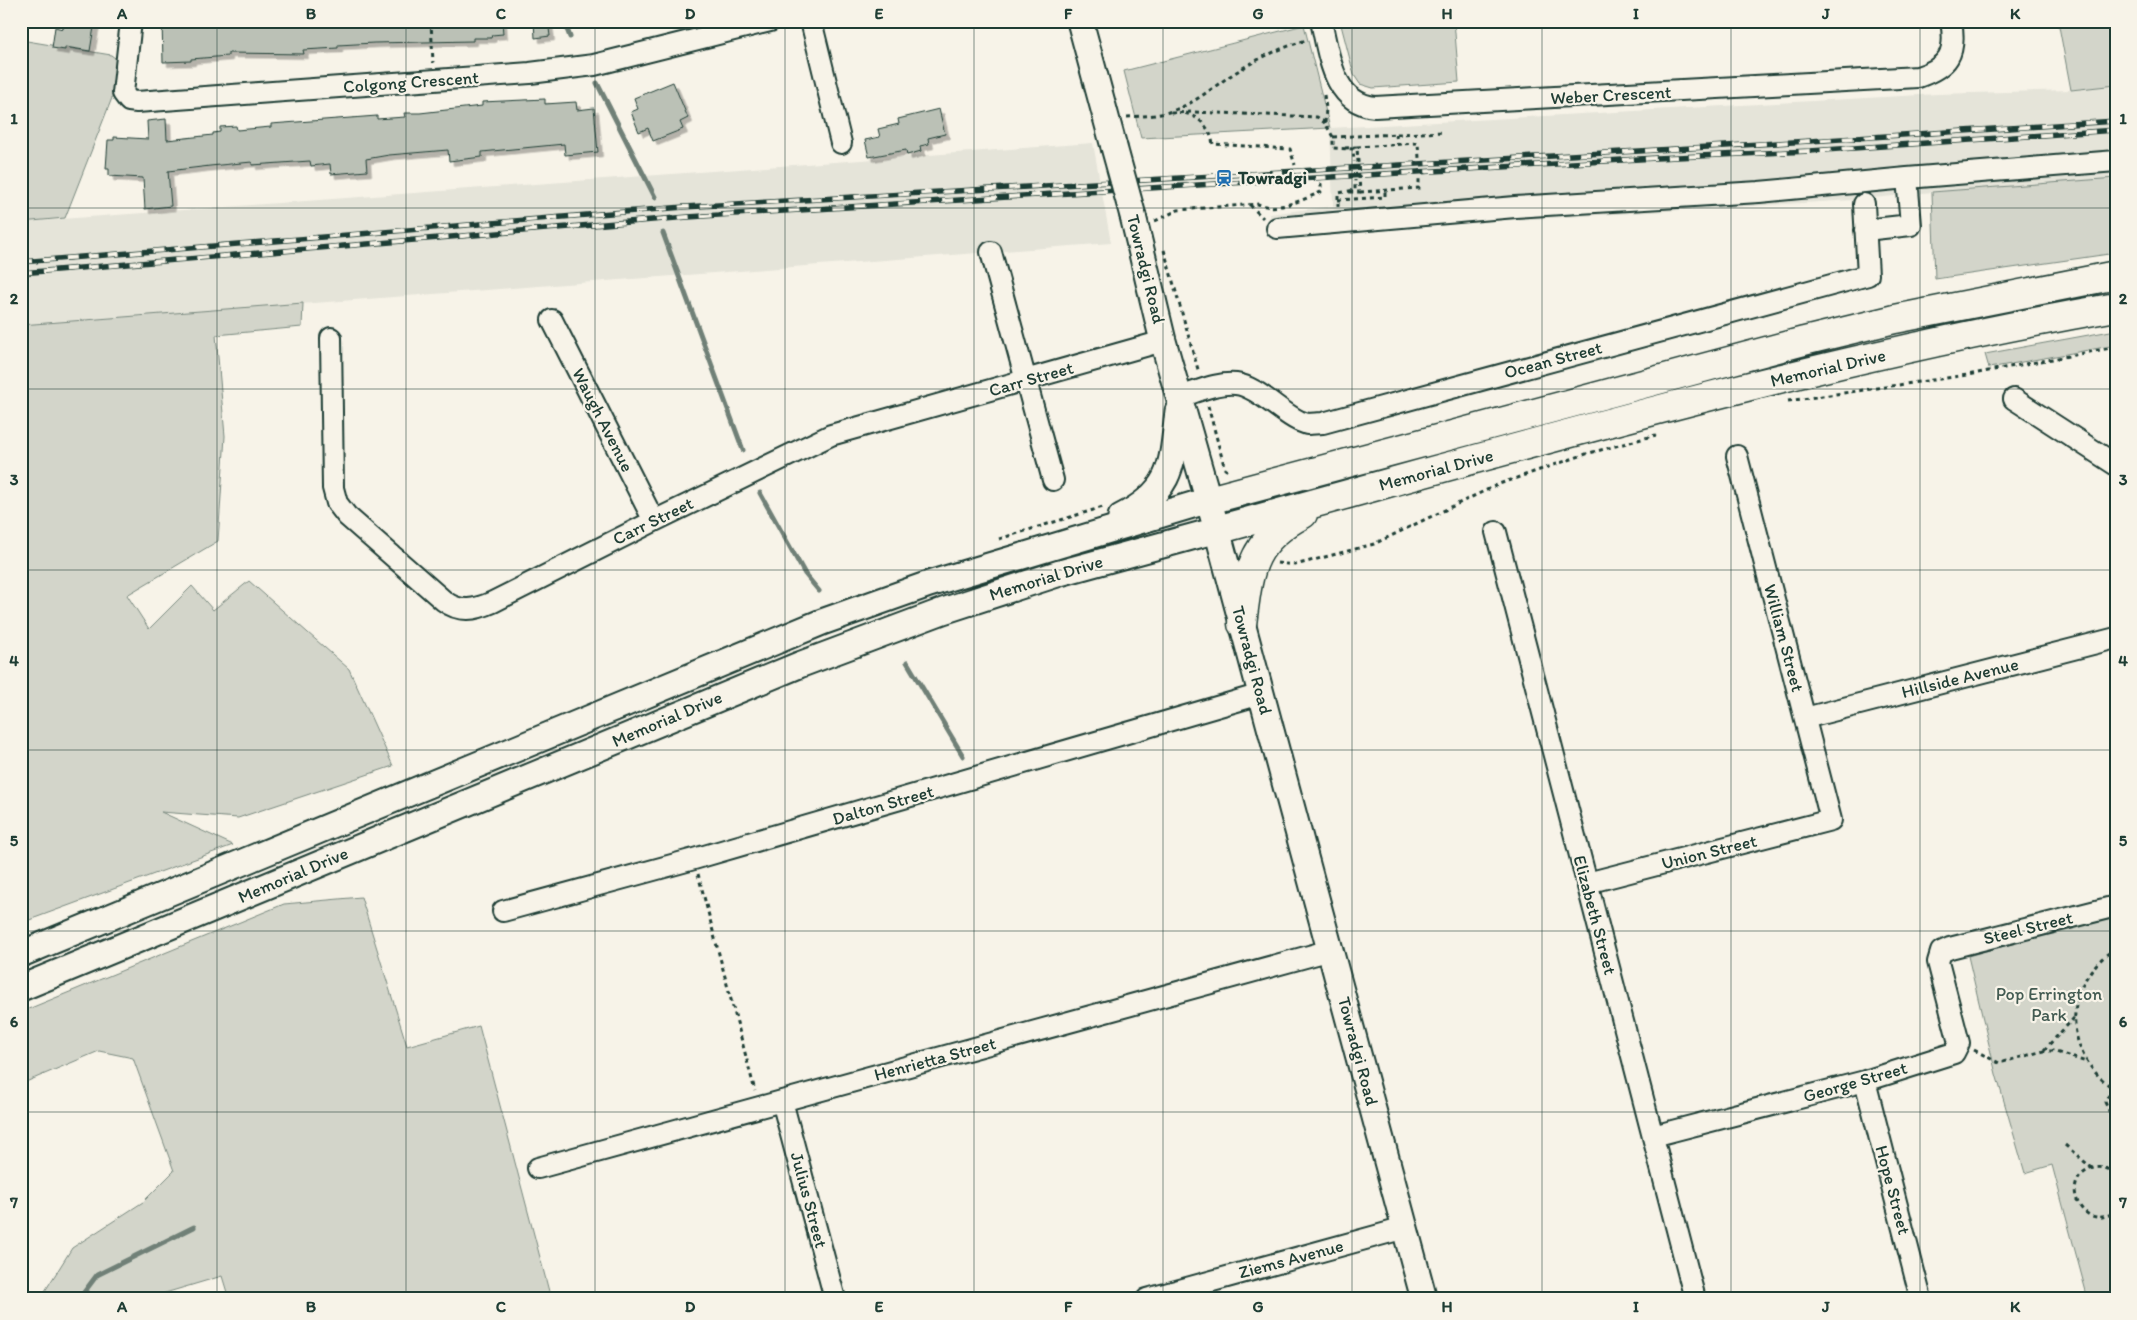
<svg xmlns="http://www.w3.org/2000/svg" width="2137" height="1320" font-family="Itim,sans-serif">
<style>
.built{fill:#e5e4d9}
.green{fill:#d3d5ca;stroke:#79897f}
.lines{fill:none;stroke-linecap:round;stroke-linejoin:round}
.stream{stroke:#6f8077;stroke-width:5}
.building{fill:#bbc1b6;stroke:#1f3d34;filter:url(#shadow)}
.minor-casing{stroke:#1f3d34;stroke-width:24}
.major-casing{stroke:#1f3d34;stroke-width:29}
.highway-casing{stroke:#1f3d34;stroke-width:31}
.path{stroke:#1f3d34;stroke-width:3;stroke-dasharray:4 4;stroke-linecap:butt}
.minor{stroke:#f7f3e8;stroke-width:20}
.major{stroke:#f7f3e8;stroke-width:25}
.highway{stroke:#f7f3e8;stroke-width:28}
.rail-casing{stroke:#1f3d34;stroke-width:5.5}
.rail{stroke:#f7f3e8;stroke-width:4;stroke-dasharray:11;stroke-linecap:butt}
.major-bridge-casing{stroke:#1f3d34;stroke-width:29;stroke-linecap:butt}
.path-bridge{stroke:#1f3d34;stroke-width:3;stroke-dasharray:4 4;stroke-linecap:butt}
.major-bridge{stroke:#f7f3e8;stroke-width:25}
.grid{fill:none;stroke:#1f3d34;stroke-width:1;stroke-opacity:0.55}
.labels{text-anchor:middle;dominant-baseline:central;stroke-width:4.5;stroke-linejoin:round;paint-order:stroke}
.street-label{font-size:18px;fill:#1f3d34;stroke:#f7f3e8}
.poi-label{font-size:18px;font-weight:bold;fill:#1f3d34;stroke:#f7f3e8;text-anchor:start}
.park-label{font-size:18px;fill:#435b52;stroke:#f7f3e8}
.neatline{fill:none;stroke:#1f3d34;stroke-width:2}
.grid-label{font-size:16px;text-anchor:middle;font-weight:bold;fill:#1f3d34}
</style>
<defs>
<filter id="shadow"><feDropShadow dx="4.5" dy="4.5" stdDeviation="0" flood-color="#0004"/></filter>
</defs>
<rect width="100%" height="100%" fill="#f7f3e8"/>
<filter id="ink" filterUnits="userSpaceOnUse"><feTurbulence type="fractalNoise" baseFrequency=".02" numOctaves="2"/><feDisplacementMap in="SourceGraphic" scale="10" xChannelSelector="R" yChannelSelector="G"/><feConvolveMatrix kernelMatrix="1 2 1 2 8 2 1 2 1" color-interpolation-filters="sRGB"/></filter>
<g filter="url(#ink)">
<path class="built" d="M2116,85V178L1932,192L1854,200L1272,234L1270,214L1333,206L1330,128L1938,94L2071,90Z
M1093,143L1111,243L21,325V222Z"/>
<path class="green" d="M1340,21H1454L1459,82L1373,88L1360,84L1354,75Z
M2058,21H2116V85L2071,90Z
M1304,25L1330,128L1141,138L1124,71Z
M21,40L111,55L119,61L112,98L65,218L21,222Z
M2116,178V253L1935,279L1932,192Z
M303,303L302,327L216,335L225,436L218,541L127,595L149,629L192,586L213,610L249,581L349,669L393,766L238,818L161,812L233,845L21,923V325Z
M2116,330V345L1989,368L1985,354Z
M361,897L407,1046L479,1026L551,1299H229L222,1276L145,1299H40L72,1248L143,1202L174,1171L133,1058L99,1051L21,1084V1012L284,904Z
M2116,915V1299H2088L2052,1165L2025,1173L1996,1074L1968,956Z"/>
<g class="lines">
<path class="stream" d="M564,21L570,37
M597,83L655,197
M663,233L743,450
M760,493L805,574L819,591
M907,662L963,756
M79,1299L97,1275L194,1227"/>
</g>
<path class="building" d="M68,21H95L90,51L65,47V50L52,48L55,27L63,29L64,26H67Z
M162,21H502L503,34L492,35L491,38H473V41L374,43L338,45V48L303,50L304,54L228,53V56L191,59V61L163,62Z
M534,21H548L550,36L535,38Z
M673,82L688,118L680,122L683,129L653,141L648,128L639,132L631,112L638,109L634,98Z
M545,99V104L576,102L577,110L594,108L598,152L565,155L564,144L482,152V157L449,161L448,150L389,155L366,159L367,171L331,174L330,164L311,166L310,161L252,165V162L210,166L168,171L171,206L145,209L143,178L109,176V169H106L108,140H114V137L148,139L147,121L166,119L167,140L213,135V133L220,132V127L236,126L237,130L271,127V124L377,116V119L405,117L404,113H420L482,106V102Z
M939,109L945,134L928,138L929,144L920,146L921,151L907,155L906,150L869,157L865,140L880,137L878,129L899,124L898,119Z"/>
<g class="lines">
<g class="minor-casing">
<path id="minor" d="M131,21L123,93L129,101L137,102L530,73L594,65L770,21
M811,21L841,143
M1321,21C1329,55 1333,103 1375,107L1918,77C1948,67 1957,54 1951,21
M1277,228L1515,207L1759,192L1907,178
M1865,230L1911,225L1907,178L2116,161
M991,252L1053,480
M552,320L654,521
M331,338L333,488L337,503L347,516L444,601C460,613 475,610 493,602L654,521L831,435L1163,341
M1179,397C1197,392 1217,382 1236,384C1256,386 1280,412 1299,421L1307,424L1323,423L1868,275L1864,204
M2014,399L2116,465
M1496,532L1695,1299
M1805,718L2116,638
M1587,883L1831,820L1737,456
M503,911L694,859L1261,694
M1865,1081L1921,1299
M782,1101L835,1299
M1653,1136L1865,1081L1954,1053L1959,1043L1938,962L1941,952L1950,948L2116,906
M538,1168L1331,950
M1147,1299L1405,1228"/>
</g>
<g class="major-casing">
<path id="major" d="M1080,21L1114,147
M1133,216L1163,341L1217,530L1424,1299
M1121,517C1174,490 1172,464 1178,411
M21,954L822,622L929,584L1209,500
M21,988L799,665L943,611L1060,573L1217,530"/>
</g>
<g class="highway-casing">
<path id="highway" d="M1209,500L1804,341L1895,319L2116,275
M1217,530C1515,449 1812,360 2116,307
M1242,624C1249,570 1250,542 1303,514"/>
</g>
<path class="path" d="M431,21L433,63
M1324,95L1326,108L1325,123L1333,137V148L1353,149L1354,162
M1171,113L1193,112L1317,117L1325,123
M1185,113C1201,118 1210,128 1213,144L1290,149L1295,165
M1127,117C1144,116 1161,116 1177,109C1196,102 1212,88 1230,76C1253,61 1279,48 1307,40
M1396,134L1397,144
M1333,137L1444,132
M1357,147L1418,143L1419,158
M1360,192L1419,188V176
M1338,200L1385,197V190
M1250,205L1263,218
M1338,207V193L1355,190V180
M1155,221L1178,210L1258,204C1278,212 1302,200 1321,192V182
M1164,250L1199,373
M1788,401L1967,375L2116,347
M1208,406L1225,469L1230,472
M999,539L1103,507
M1277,563L1295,565L1374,544L1499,484L1586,454L1656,435
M698,874L755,1091
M2116,948C2061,983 2061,1055 2116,1090
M1974,1050L1999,1063L2044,1051H2053L2086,1062
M2044,1050L2074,1018
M2113,1088L2105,1102L2116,1126
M2065,1145L2092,1168
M2110,1170L2116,1161
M2116,1174C2110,1169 2102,1166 2094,1168C2056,1178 2082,1236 2116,1211"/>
<use href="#minor" class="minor"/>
<use href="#major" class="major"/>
<use href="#highway" class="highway"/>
<g class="rail-casing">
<path id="rail" d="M21,262L684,207L1810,141L2116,121
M21,273L688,217L1198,185L1656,158L1810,151L2116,130"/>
</g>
<use href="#rail" class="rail"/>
<g class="major-bridge-casing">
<path id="major-bridge" d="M1114,147L1133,216"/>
</g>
<path class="path-bridge" d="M1345,148L1357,147L1360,192H1347"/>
<use href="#major-bridge" class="major-bridge"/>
</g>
</g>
<path class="grid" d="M217,21V1299M406,21V1299M595,21V1299M785,21V1299M974,21V1299M1163,21V1299M1352,21V1299M1542,21V1299M1731,21V1299M1920,21V1299M21,208H2116M21,389H2116M21,570H2116M21,750H2116M21,931H2116M21,1112H2116"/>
<defs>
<g id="station-bare" transform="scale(1.35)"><path d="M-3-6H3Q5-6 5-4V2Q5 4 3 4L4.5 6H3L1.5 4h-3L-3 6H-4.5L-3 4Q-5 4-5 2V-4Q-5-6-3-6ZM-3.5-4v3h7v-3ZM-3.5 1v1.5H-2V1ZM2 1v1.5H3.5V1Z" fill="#1f6fb2" stroke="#f7f3e8" stroke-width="2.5" paint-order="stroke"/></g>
</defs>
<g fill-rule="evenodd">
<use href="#station-bare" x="1224" y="178"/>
</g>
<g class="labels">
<g class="street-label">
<text transform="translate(411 82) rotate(-4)">Colgong Crescent</text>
<text transform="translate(1611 95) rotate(-3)">Weber Crescent</text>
<text transform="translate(1146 269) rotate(76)">Towradgi Road</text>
<text transform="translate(1553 360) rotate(-15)">Ocean Street</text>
<text transform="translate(1828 368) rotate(-13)">Memorial Drive</text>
<text transform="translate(1031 379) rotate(-16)">Carr Street</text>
<text transform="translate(603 420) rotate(63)">Waugh Avenue</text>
<text transform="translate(1436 470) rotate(-15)">Memorial Drive</text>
<text transform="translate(653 521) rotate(-26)">Carr Street</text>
<text transform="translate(1046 578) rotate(-17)">Memorial Drive</text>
<text transform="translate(1784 638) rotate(75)">William Street</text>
<text transform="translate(1252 660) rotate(75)">Towradgi Road</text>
<text transform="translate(1960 678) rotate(-14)">Hillside Avenue</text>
<text transform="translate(667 719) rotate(-23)">Memorial Drive</text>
<text transform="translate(883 805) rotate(-16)">Dalton Street</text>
<text transform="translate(1709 852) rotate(-14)">Union Street</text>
<text transform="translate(293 875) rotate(-23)">Memorial Drive</text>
<text transform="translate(1595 915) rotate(75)">Elizabeth Street</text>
<text transform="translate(2028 928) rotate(-14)">Steel Street</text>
<text transform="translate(1358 1051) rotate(75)">Towradgi Road</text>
<text transform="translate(935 1059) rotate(-15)">Henrietta Street</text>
<text transform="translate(1855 1082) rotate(-16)">George Street</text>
<text transform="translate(1893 1190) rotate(75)">Hope Street</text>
<text transform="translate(809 1200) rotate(75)">Julius Street</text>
<text transform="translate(1291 1259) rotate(-15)">Ziems Avenue</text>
</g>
<g class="poi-label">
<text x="1238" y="178">Towradgi</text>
</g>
<g class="park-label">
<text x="2049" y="994">Pop Errington<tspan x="2049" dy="21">Park</tspan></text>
</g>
</g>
<rect width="2137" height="1320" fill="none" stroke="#f7f3e8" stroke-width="55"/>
<rect x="28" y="28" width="2082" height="1264" class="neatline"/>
<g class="grid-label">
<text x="122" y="19">A</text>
<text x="311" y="19">B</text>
<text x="501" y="19">C</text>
<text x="690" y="19">D</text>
<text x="879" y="19">E</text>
<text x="1068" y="19">F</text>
<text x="1258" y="19">G</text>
<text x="1447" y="19">H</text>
<text x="1636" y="19">I</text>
<text x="1826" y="19">J</text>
<text x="2015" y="19">K</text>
<text x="14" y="124">1</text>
<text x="2123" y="124">1</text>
<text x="14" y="304">2</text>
<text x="2123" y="304">2</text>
<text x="14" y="485">3</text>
<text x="2123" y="485">3</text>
<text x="14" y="666">4</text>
<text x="2123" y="666">4</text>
<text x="14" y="846">5</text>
<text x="2123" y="846">5</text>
<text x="14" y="1027">6</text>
<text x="2123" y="1027">6</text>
<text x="14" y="1208">7</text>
<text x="2123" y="1208">7</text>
<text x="122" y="1312">A</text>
<text x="311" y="1312">B</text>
<text x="501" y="1312">C</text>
<text x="690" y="1312">D</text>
<text x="879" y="1312">E</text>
<text x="1068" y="1312">F</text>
<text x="1258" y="1312">G</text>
<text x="1447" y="1312">H</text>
<text x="1636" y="1312">I</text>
<text x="1826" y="1312">J</text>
<text x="2015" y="1312">K</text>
</g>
</svg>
